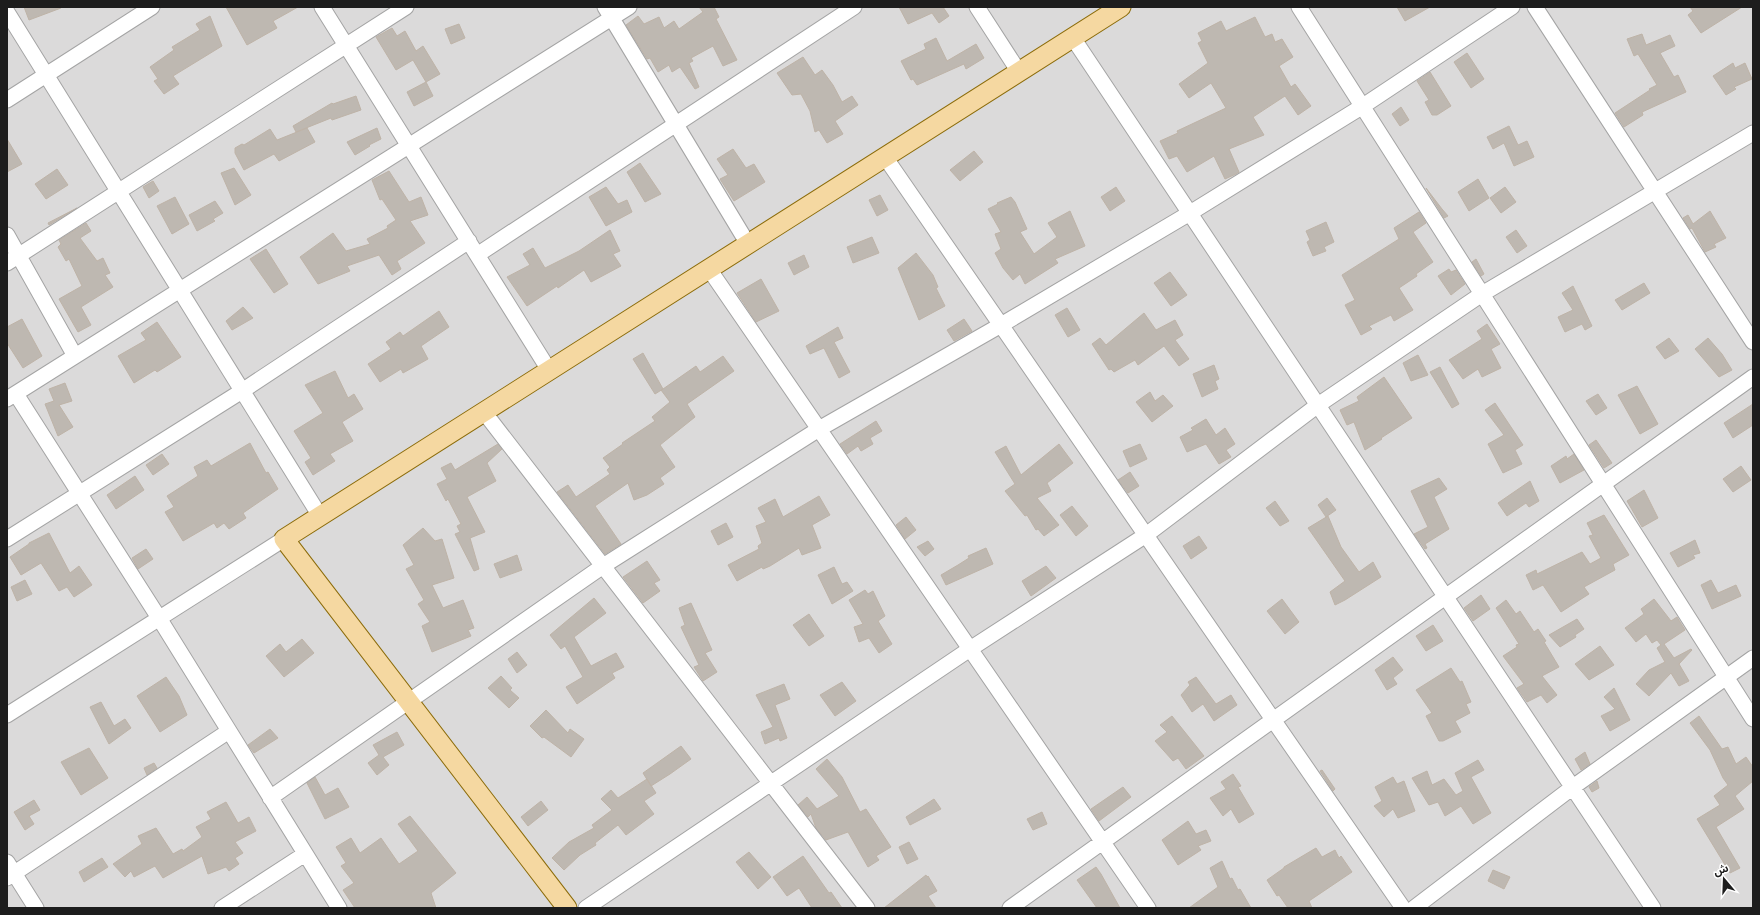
<svg xmlns="http://www.w3.org/2000/svg" width="1760" height="915" font-family="Manrope,'Noto Sans Arabic',sans-serif">
<style>
.residential{fill:#dbdada}
.building{fill:#beb8b1;stroke:#beb3a7}
.lines{fill:none;stroke-linecap:round;stroke-linejoin:round}
.minor-casing{stroke:#a4a4a4;stroke-width:17}
.major-casing{stroke:#8c6c0a;stroke-width:21}
.minor{stroke:#fff;stroke-width:15}
.major{stroke:#f5d8a1;stroke-width:19}
</style>
<rect width="100%" height="100%" fill="#eeebe4"/>
<path class="residential" d="M7,7H1753V908H7Z"/>
<path class="building" d="M24,7H61V8L29,20Z
M226,7H298L273,21L277,28L247,45Z
M699,7H714L719,17L716,19L737,60L723,66L713,46L691,58L693,61L689,63L699,87L695,89L680,67L672,72L669,65L658,72L650,58L647,59L626,25L638,16L644,24L659,17L664,28L674,21L679,29L703,12Z
M899,7H943L949,16L939,23L932,13L908,24Z
M1397,7H1430L1405,21Z
M1690,7H1742L1701,33L1688,15L1693,11Z
M210,16L222,46L173,76L179,84L164,94L154,81L158,79L150,67L174,50L172,47L200,30L196,24Z
M1255,17L1265,37L1272,34L1275,42L1282,39L1293,57L1279,66L1291,87L1295,84L1311,106L1298,115L1285,96L1253,117L1264,135L1229,149L1239,172L1236,174L1225,179L1214,156L1187,172L1177,156L1169,159L1160,141L1178,133L1177,131L1226,108L1211,83L1189,98L1179,84L1208,63L1198,43L1202,41L1198,33L1221,21L1226,31Z
M459,24L465,38L451,44L445,29Z
M392,28L397,36L405,31L416,51L423,46L440,74L426,82L413,60L396,70L376,37Z
M1642,34L1646,45L1670,35L1675,46L1660,53L1674,77L1678,75L1686,92L1642,112L1643,115L1624,127L1615,113L1650,90L1649,89L1657,85L1638,54L1634,56L1627,39Z
M936,38L947,61L976,44L984,58L966,69L964,64L917,85L913,79L911,80L901,61L926,49L924,44Z
M1467,53L1484,79L1471,88L1454,62Z
M803,57L815,75L822,70L833,85L842,102L852,96L858,105L835,121L843,134L827,143L819,130L815,132L810,111L801,94L792,95L777,73Z
M1733,63L1735,68L1745,63L1752,79L1734,87L1736,89L1726,95L1713,76Z
M1430,72L1451,106L1437,115H1432L1425,102L1429,100L1417,81Z
M426,82L433,96L414,106L407,92Z
M356,96L361,110L332,120L331,118L296,132L293,126L332,103L333,104Z
M1401,107L1409,120L1400,126L1392,114Z
M1509,126L1518,145L1527,141L1534,157L1514,166L1504,143L1493,149L1487,137Z
M307,128L315,142L279,161L274,154L244,170L235,153V148L242,144L244,145L270,129L277,140Z
M377,128L381,139L369,145L370,146L355,155L347,142Z
M7,139L22,164L7,172Z
M733,149L746,168L754,164L765,182L734,201L720,179L728,175L717,159Z
M974,151L983,162L960,181L950,170Z
M640,163L661,194L645,202L627,172Z
M234,168L251,195L235,205L221,173Z
M57,169L68,185L46,199L35,184Z
M389,171L409,202L421,197L428,215L410,221L425,243L397,261L401,269L392,275L379,255L347,266L350,271L318,284L300,257L333,233L346,251L370,244L367,239L388,228L387,226L396,220L382,199L380,200L372,180Z
M1478,179L1489,198L1469,211L1458,192Z
M153,181L159,191L149,198L143,187Z
M606,187L618,204L627,200L632,212L606,226L589,197Z
M1116,187L1125,201L1110,211L1101,197Z
M1505,187L1516,202L1501,213L1490,198Z
M1426,188L1442,209L1448,216L1444,218Z
M880,195L888,210L877,216L869,200Z
M175,197L189,224L172,234L157,206Z
M1011,197L1015,202L1027,229L1020,232L1034,254L1057,237L1048,223L1070,211L1085,246L1055,259L1058,263L1025,284L1020,274L1013,280L1003,268L995,253L1001,249L995,234L1001,232L988,209L998,204L997,203Z
M215,201L223,213L213,219L215,221L197,231L189,215Z
M77,208L49,225L48,223Z
M1710,211L1726,238L1714,244L1716,247L1705,252L1692,228L1690,229L1683,218L1688,215L1693,224Z
M1419,212L1426,223L1413,232L1433,262L1416,274L1417,276L1399,288L1413,310L1394,321L1391,315L1369,326L1372,329L1361,335L1345,305L1355,300L1342,275L1399,239L1394,228Z
M1326,222L1334,242L1324,247L1326,251L1313,256L1307,242L1310,240L1306,231Z
M86,223L91,231L80,238L97,261L103,258L110,273L105,275L113,287L81,307L91,325L78,332L59,299L82,286L69,259L66,261L58,247L61,244L59,240Z
M610,230L620,251L613,254L621,266L591,282L584,270L558,288L557,286L527,306L507,277L530,265L523,254L533,248L545,268L579,251Z
M1516,230L1527,246L1517,253L1506,237Z
M872,237L879,253L853,263L847,247Z
M266,249L288,284L274,293L250,259Z
M916,253L933,275L938,287L936,288L945,306L919,320L898,268Z
M804,255L809,267L794,275L788,263Z
M1476,259L1484,274L1481,276L1472,262Z
M1449,269L1451,272L1456,270L1465,284L1451,295L1438,276Z
M1170,272L1187,295L1171,306L1154,283Z
M761,279L779,311L756,322L737,293Z
M1644,283L1650,293L1622,310L1615,300Z
M1573,286L1592,326L1585,330L1582,324L1565,332L1558,317L1573,310L1562,293Z
M243,307L253,318L232,330L226,321Z
M1067,308L1080,330L1068,337L1055,315Z
M439,311L449,327L421,346L428,359L403,373L401,369L380,382L368,364L391,349L386,342L400,332L403,336Z
M1144,313L1156,330L1175,320L1183,335L1175,340L1189,359L1179,366L1164,346L1138,365L1135,360L1114,372L1111,369L1109,370L1092,344L1100,338L1106,345Z
M22,319L42,356L23,368L7,343V327Z
M964,319L972,331L954,341L947,330Z
M157,322L181,357L157,372L155,370L134,383L118,356L146,340L141,333Z
M1487,324L1500,344L1491,349L1501,368L1482,377L1478,369L1463,379L1449,360L1482,339L1477,331Z
M838,327L843,338L834,342L850,372L839,378L824,348L810,354L806,346Z
M1669,338L1679,351L1665,359L1656,347Z
M1708,338L1722,354L1732,370L1719,377L1695,349Z
M643,353L663,389L696,366L700,372L723,356L734,371L687,404L695,417L660,445L675,467L660,478L664,484L647,495L634,500L628,483L595,506L621,544L605,554L557,492L568,485L576,497L610,474L607,470L610,467L603,458L623,444L622,443L655,421L652,417L670,402L661,390L663,389L655,394L633,359Z
M1418,355L1428,375L1411,381L1403,363Z
M1214,365L1219,379L1215,381L1218,389L1202,397L1193,374Z
M1440,367L1459,404L1452,408L1430,372Z
M335,371L348,398L354,394L363,409L342,422L353,441L330,454L335,461L313,475L305,462L311,458L294,431L323,413L305,385Z
M1384,377L1412,418L1381,438L1382,439L1365,450L1354,422L1347,425L1340,410L1359,401L1357,397Z
M65,383L72,401L59,405L73,427L58,436L45,404L54,401L49,389Z
M1637,386L1658,424L1640,434L1618,395Z
M1150,392L1155,401L1163,395L1173,406L1152,422L1136,402Z
M1598,394L1607,408L1596,415L1586,401Z
M1495,403L1523,445L1515,450L1522,464L1503,473L1488,444L1504,435L1485,410Z
M1753,404V425L1733,438L1724,423Z
M1206,419L1216,435L1225,428L1235,444L1226,450L1231,457L1219,464L1206,444L1187,452L1180,437L1193,430L1191,428Z
M876,421L882,431L870,438L873,444L861,451L858,446L847,454L840,444Z
M1596,440L1612,463L1604,468L1589,445Z
M250,443L266,473L268,472L278,489L243,513L246,518L229,529L224,523L217,528L214,523L183,541L165,512L174,507L167,496L198,476L194,467L207,460L211,466Z
M498,444L502,449L487,463L496,481L467,497L485,532L470,538L479,569L474,571L455,534L460,532L457,526L461,524L448,499L446,501L437,484L447,479L441,468L451,463L455,470Z
M1059,444L1073,463L1047,483L1051,491L1037,498L1059,525L1044,536L1038,529L1036,530L1027,515L1025,516L1005,491L1015,484L995,452L1006,446L1021,475Z
M1140,444L1147,459L1130,467L1123,451Z
M162,454L169,464L153,475L146,465Z
M1574,454L1584,470L1560,483L1551,466L1566,456L1567,459Z
M1741,466L1751,480L1733,492L1723,479Z
M1130,472L1139,486L1128,493L1118,480Z
M135,476L144,490L116,509L107,495Z
M1439,478L1447,489L1434,497L1449,529L1425,544L1427,548L1425,549L1414,534L1428,527L1411,491Z
M1530,481L1539,501L1529,507L1526,503L1507,516L1498,503Z
M1644,490L1658,518L1642,527L1627,501Z
M819,496L830,515L812,525L821,548L802,555L799,548L770,566L763,569L762,567L737,581L728,565L759,549L758,546L762,543L756,526L766,522L758,508L775,499L783,517Z
M1327,498L1336,510L1326,517L1318,505Z
M1275,501L1289,521L1280,526L1266,508Z
M1072,506L1088,526L1076,536L1060,515Z
M1604,515L1629,555L1613,564L1615,570L1584,587L1589,594L1561,612L1543,585L1533,590L1526,575L1536,570L1537,574L1582,552L1590,564L1601,558L1589,536L1593,535L1587,523Z
M1328,516L1341,547L1359,572L1373,562L1381,577L1345,600L1335,605L1330,592L1345,581L1308,528Z
M906,517L916,530L905,539L896,525Z
M726,523L733,537L718,545L711,531Z
M423,528L435,541L442,539L454,578L432,585L443,608L463,600L474,628L468,630L471,636L432,652L422,626L430,622L418,604L424,600L406,569L414,565L403,545Z
M49,533L70,573L79,566L92,585L74,597L67,587L59,591L41,563L21,575L10,557L29,544V543Z
M1199,536L1207,548L1191,559L1183,546Z
M1695,540L1700,553L1693,555L1695,558L1678,567L1670,553Z
M928,541L934,549L925,556L917,547Z
M986,548L993,564L946,585L941,575L958,565L969,558L968,556Z
M146,549L153,559L138,569L132,558Z
M517,555L522,570L500,578L494,564Z
M647,561L660,580L654,583L660,591L643,603L623,577Z
M1046,566L1056,578L1031,596L1022,581Z
M834,567L842,584L847,582L853,591L832,604L818,575Z
M25,580L32,594L17,601L11,587Z
M1711,580L1718,593L1736,585L1741,596L1712,609L1701,585Z
M865,590L868,594L873,591L885,616L878,621L892,644L879,653L869,638L859,642L854,627L863,624L849,600Z
M1481,595L1490,609L1473,621L1464,608Z
M594,598L606,613L574,637L591,666L616,653L624,667L612,673L615,678L577,704L566,687L583,677L565,646L561,649L550,635Z
M1282,599L1299,622L1285,634L1267,611Z
M1654,599L1671,621L1677,617L1685,630L1664,644L1674,658L1691,649L1692,650L1679,664L1689,681L1679,686L1671,673L1649,696L1636,684L1649,670L1665,662L1657,648L1661,645L1657,640L1652,643L1646,634L1636,642L1625,628L1644,614L1641,609Z
M1506,600L1516,614L1520,611L1534,632L1538,629L1546,641L1544,642L1559,667L1542,676L1557,695L1547,703L1541,695L1527,702L1517,688L1524,684L1503,656L1517,647L1516,645L1519,644L1496,608Z
M691,603L712,650L705,653L717,672L703,681L694,667L699,665L681,627L685,625L679,608Z
M809,614L824,636L809,646L793,625Z
M1577,619L1584,629L1575,635L1576,637L1560,647L1549,635Z
M1433,625L1443,641L1426,651L1416,636Z
M302,639L314,653L284,677L266,656L280,644L286,652Z
M1600,646L1614,665L1589,680L1575,664Z
M517,652L527,665L517,673L508,659Z
M1393,657L1403,670L1393,678L1397,684L1387,690L1375,670Z
M1451,668L1460,682L1462,681L1471,702L1466,704L1470,713L1455,721L1461,732L1443,741H1439L1426,716L1432,713L1416,690Z
M501,676L512,688L510,690L519,698L509,708L488,688Z
M166,677L179,696L187,715L160,732L137,696Z
M1196,677L1216,704L1231,695L1237,705L1214,721L1203,704L1192,712L1181,695L1190,685L1188,682Z
M842,682L856,701L835,716L820,695Z
M784,684L790,699L775,705L787,738L780,741L779,738L765,744L761,732L773,727L756,695Z
M1614,688L1630,720L1610,731L1601,716L1615,709L1604,697Z
M101,702L114,726L125,719L131,728L109,744L90,707Z
M546,710L568,733L570,729L584,739L571,757L544,737L542,738L530,726Z
M1172,716L1204,756L1186,769L1178,758L1173,761L1155,741L1167,732L1160,725Z
M1699,716L1722,749L1728,747L1736,764L1746,757L1753,767V781L1735,796L1744,809L1716,827L1740,868L1730,873L1697,819L1720,805L1714,796L1728,785L1723,778L1710,750L1690,723Z
M270,729L278,738L254,753L248,745Z
M397,732L404,745L383,757L389,765L377,775L368,763L379,755L373,745Z
M681,746L691,759L670,774L651,786L643,773Z
M89,748L108,778L81,795L61,762Z
M1585,752L1590,764L1581,770L1575,759Z
M827,759L842,777L860,812L866,809L891,847L876,856L879,860L868,867L848,832L826,840L816,828L811,814L808,817L798,805L807,797L817,809L839,796L816,769Z
M1478,760L1484,770L1471,777L1491,813L1473,824L1461,806L1445,816L1438,802L1429,805L1412,778L1427,771L1432,785L1444,779L1456,795L1463,791L1455,773Z
M154,763L157,768L147,775L144,768Z
M1322,770L1335,789L1333,791L1320,771Z
M1233,774L1241,786L1238,787L1254,814L1239,823L1231,809L1223,816L1210,798L1226,789L1221,782Z
M315,777L325,795L338,788L349,807L325,819L307,783Z
M1393,777L1397,784L1404,781L1415,811L1398,818L1393,809L1384,817L1374,806L1382,801L1375,787Z
M647,779L656,793L644,801L654,814L626,835L618,825L595,843L596,845L580,855L564,870L552,858L569,842L594,828L592,825L612,810L601,799L611,790L618,798Z
M1597,781L1599,788L1592,792L1589,787Z
M1123,787L1131,797L1099,821L1091,809Z
M934,799L941,809L910,825L906,817Z
M34,800L40,810L29,816L34,824L25,830L14,812Z
M541,801L548,810L528,826L521,817Z
M226,802L238,823L249,817L256,831L235,842L243,853L235,858L239,864L229,871L226,867L208,874L202,856L163,878L155,866L134,877L131,871L125,877L113,864L142,844L138,836L156,828L173,854L182,849L183,851L202,837L196,827L211,819L207,812Z
M1042,812L1047,824L1033,830L1027,819Z
M410,816L456,873L431,893L436,908H355L343,890L354,883L341,866L346,863L336,847L351,838L360,853L381,838L399,864L418,851L398,824Z
M1188,821L1196,834L1206,830L1211,841L1198,846L1201,850L1178,865L1162,840Z
M909,842L918,859L907,864L899,847Z
M1316,848L1322,857L1335,850L1339,858L1341,856L1352,872L1309,901L1312,908H1288L1279,895L1277,896L1267,880L1284,868V867Z
M749,852L771,877L758,889L736,862Z
M803,856L829,893L831,892L842,908H812L799,888L787,896L773,877Z
M102,858L108,867L84,882L79,872Z
M1222,861L1230,879L1232,878L1238,890L1240,889L1251,908H1189L1218,887L1210,868Z
M1096,867L1101,874L1120,908H1097L1077,880Z
M1493,870L1510,877L1504,889L1488,881Z
M926,875L927,877L928,876L937,891L928,896L936,908H884Z"/>
<g class="lines">
<g class="minor-casing">
<path id="minor" d="M322,7L549,370
M605,7L748,244
M977,7L1019,72
M1299,7L1753,719
M1535,7L1753,342
M7,12L320,516
M1073,38L1653,908
M7,100L152,7
M885,157L1403,908
M7,235L75,356
M477,255L854,7
M7,263L406,7
M709,269L1148,908
M16,394L159,618L339,908
M7,399L629,7
M484,412L867,908
M7,539L242,391L469,241
M7,715L284,539
M270,798L603,566L819,429L1001,325L1190,213L1363,106L1512,7
M7,862L36,908
M7,878L229,731
M222,908L305,854
M586,908L970,649L1146,535L1318,405L1482,294L1753,133
M1010,908L1753,377
M1414,908L1573,787L1753,658"/>
</g>
<g class="major-casing">
<path id="major" d="M567,908L284,539L1121,7"/>
</g>
<use href="#minor" class="minor"/>
<use href="#major" class="major"/>
</g>
<rect width="1760" height="915" fill="none" stroke="#1d1d1d" stroke-width="16"/>
<g transform="translate(1724 879) rotate(341)" stroke="#ffffff" stroke-width="3" paint-order="stroke">
<path d="M0-3L7 15L0 10L-7 15Z" fill="#1d1d1d"/>
<text y="-6" font-size="11" font-weight="bold" text-anchor="middle" fill="#1d1d1d">ش</text>
</g>
</svg>
